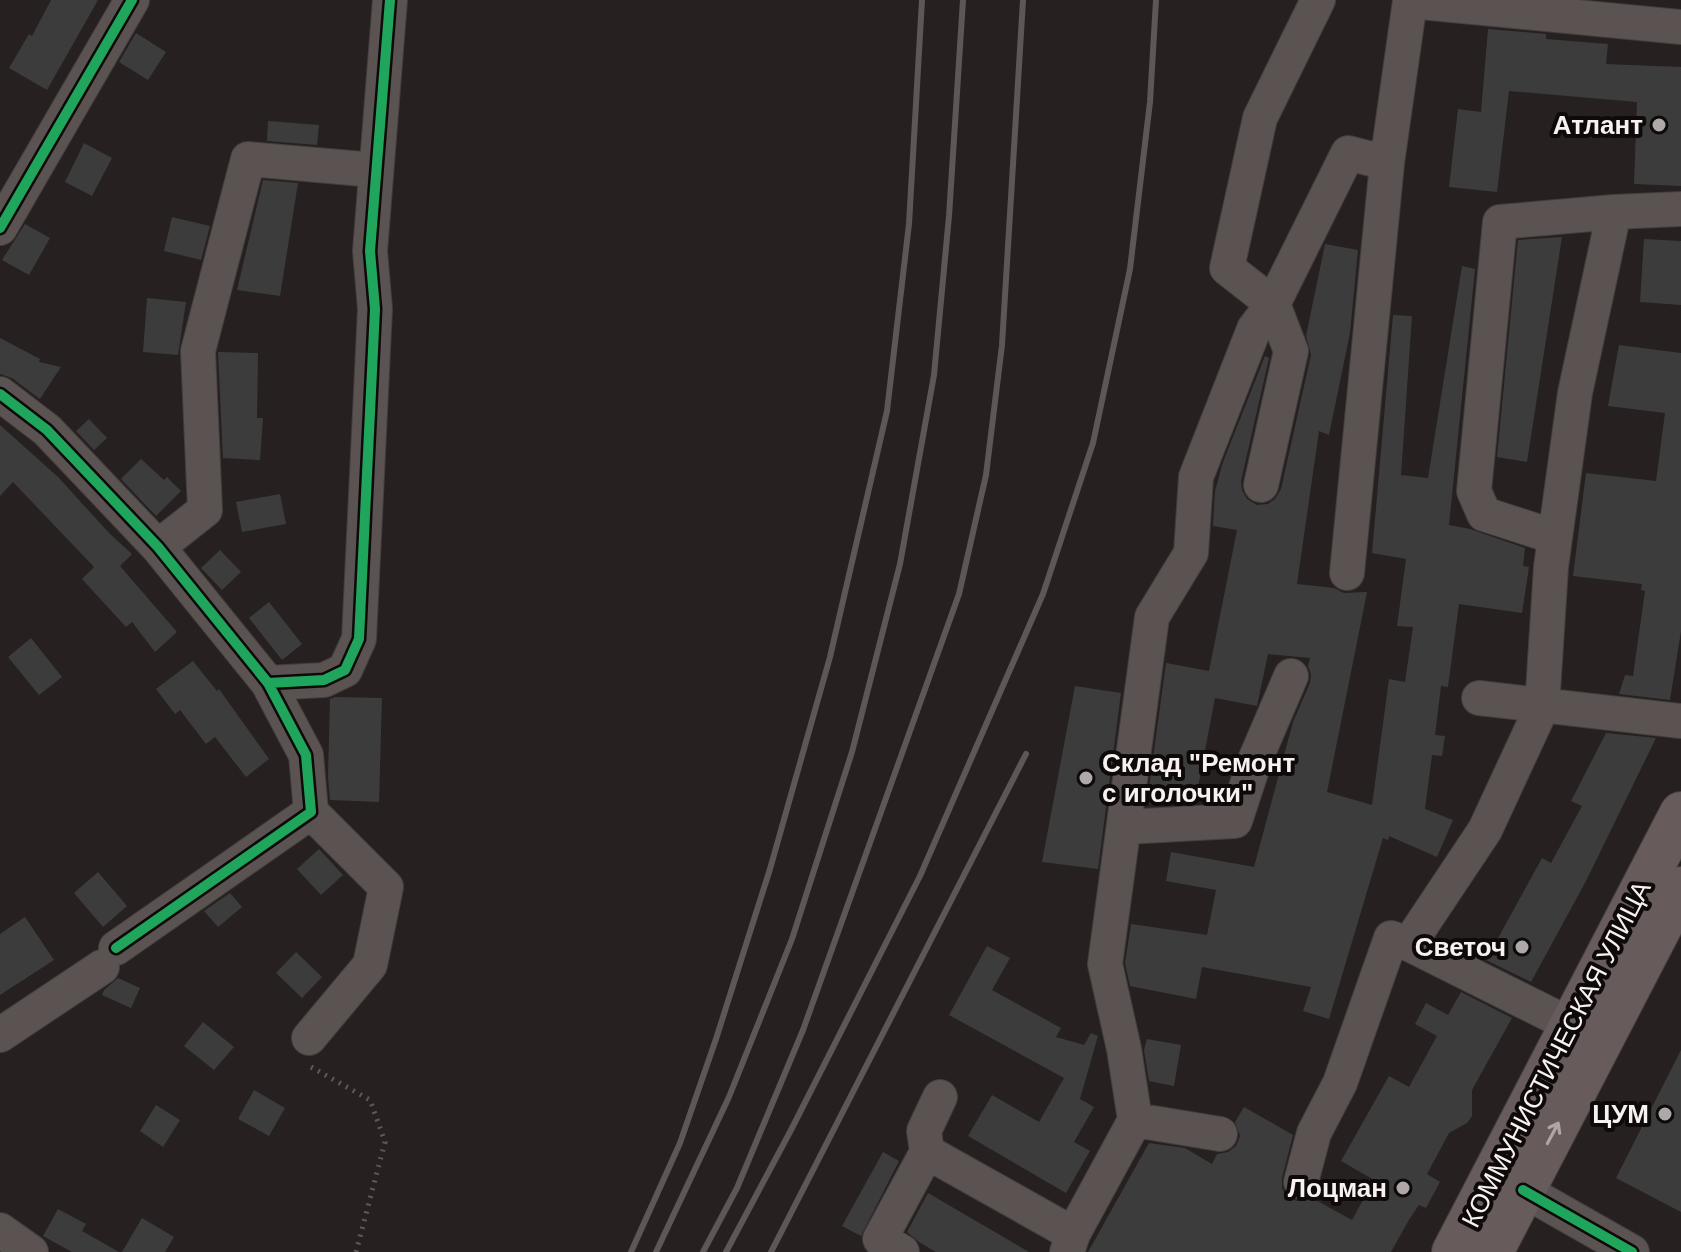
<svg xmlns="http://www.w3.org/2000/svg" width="1681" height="1252" font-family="Helvetica,sans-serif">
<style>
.building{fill:#3d3c3c}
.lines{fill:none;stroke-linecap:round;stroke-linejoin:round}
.minor-casing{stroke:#433e3e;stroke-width:36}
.major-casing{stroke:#433e3e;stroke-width:44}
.path{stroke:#5f5858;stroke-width:5;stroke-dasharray:2 6;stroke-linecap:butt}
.minor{stroke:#5b5252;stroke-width:34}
.major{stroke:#675b5b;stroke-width:42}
.rail{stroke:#5e5757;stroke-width:6}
.cycleway-casing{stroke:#0e0a0a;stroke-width:15}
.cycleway{stroke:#20a55d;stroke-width:10}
.oneway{stroke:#b0a6a6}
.poi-dot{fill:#aea8a8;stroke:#0e0a0a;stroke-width:3}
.labels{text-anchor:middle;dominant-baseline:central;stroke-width:8;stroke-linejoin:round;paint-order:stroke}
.poi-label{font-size:26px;font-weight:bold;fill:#f8f1f1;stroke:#0e0a0a;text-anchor:end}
.street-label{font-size:26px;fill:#f8f1f1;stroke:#0e0a0a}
</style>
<rect width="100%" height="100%" fill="#262020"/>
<path class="building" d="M51,0H98L47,90L9,68L29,34L32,36Z
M1488,29L1546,34V39L1608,44L1606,64L1681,67V186L1634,184L1637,102L1509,91L1497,192L1449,187L1458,109L1481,112Z
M136,33L166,52L148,80L119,62Z
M268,121L319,125L317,145L267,141Z
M84,143L112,158L92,196L65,182Z
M263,180L298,183L280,296L237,290Z
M172,217L210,226L201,260L164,251Z
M25,224L50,238L29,275L2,260Z
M1562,237L1527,462L1497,457L1518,240Z
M1644,239L1681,241V305L1640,302Z
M1325,244L1358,250L1350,333L1329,435L1319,431L1297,584L1334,588L1344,593L1367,592L1327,792L1372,805L1389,679L1405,682L1413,627L1397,626L1406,559L1372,553L1393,315L1412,316L1401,475L1428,478L1462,266L1475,269L1449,525L1470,529L1525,548L1523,566L1529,567L1522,613L1459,604L1448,687L1441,686L1435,735L1445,736L1442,756L1432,755L1425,809L1453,820L1437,857L1389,836L1388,840L1383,838L1329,1019L1303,1011L1311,987L1202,967L1196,999L1130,986L1125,963L1131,924L1207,935L1216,890L1166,881L1171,852L1254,867L1293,722L1310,683L1311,674L1308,666L1310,658L1268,654L1257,706L1215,698L1195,803L1157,805L1147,803L1166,663L1209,671L1237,530L1213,526L1215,491L1223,462L1265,356L1269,358L1241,481L1242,490L1247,499L1257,505L1268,504L1275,499L1281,489L1311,355L1306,336Z
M147,298L186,302L178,355L143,352Z
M0,338L40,359L39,362L61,367L40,399L12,378L0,374Z
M1619,345L1681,353V631L1670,700L1619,694L1625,675L1633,676L1645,591L1641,590L1642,584L1573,576L1586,473L1656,481L1665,413L1608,406Z
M218,352L258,353L257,418H263L260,460L223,458Z
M89,419L107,438L94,450L76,431Z
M0,425L58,477L110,534L132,554L120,566L177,632L155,652L132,622L126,627L82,579L94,567L13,482L0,496Z
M141,459L164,480L167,477L181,491L156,516L121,479Z
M280,494L286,524L242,532L236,502Z
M220,550L241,572L222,590L201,568Z
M269,602L302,644L282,660L249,618Z
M31,638L62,677L39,695L8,657Z
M193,661L217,691L219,689L269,759L246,777L215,737L206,744L180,710L175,714L156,689Z
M1075,686L1121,693L1098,869L1042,862Z
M335,697L382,698L379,802L330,800L328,777L330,699Z
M1606,733L1656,738L1586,881L1531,982L1486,960L1542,858L1551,863L1582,806L1571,801Z
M319,849L343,875L321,895L297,869Z
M98,872L127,906L103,927L74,893Z
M230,893L242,907L218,927L204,911Z
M25,917L54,960L0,995V934Z
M987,946L1010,958L992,990L1061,1028L1056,1037L1084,1045L1091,1033L1098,1036L1080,1099L1094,1107L1074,1142L1090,1151L1066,1193L968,1136L992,1095L1039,1122L1064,1078L949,1015Z
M296,952L322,977L302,998L276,973Z
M118,978L140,988L131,1008L102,995L104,990Z
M1461,992L1512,1018L1472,1090V1116L1467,1123L1449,1133L1427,1174L1440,1182L1426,1208L1419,1205L1410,1218L1391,1252H1088L1149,1143L1185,1148L1212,1164L1217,1154L1228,1152L1236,1146L1240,1136L1235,1122L1244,1107L1293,1135L1282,1178V1188L1286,1196L1297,1201L1312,1198L1352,1220L1374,1180L1341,1161L1389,1076L1409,1087L1437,1036L1415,1024L1426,1003L1448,1015Z
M203,1022L234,1047L214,1070L184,1046Z
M1147,1039L1181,1045L1174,1086L1149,1081L1144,1050Z
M1681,1050V1212L1616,1178Z
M254,1090L285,1108L269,1136L238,1119Z
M156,1105L180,1120L163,1147L140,1131Z
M883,1152L899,1161L861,1236L842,1226Z
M928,1193L1029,1252H936L919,1242L907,1232Z
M58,1209L86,1224L82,1231L119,1252H72L43,1236Z
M142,1218L174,1237L165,1252H122Z"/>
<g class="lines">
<g class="minor-casing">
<path id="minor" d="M1387,163L1410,1L1681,27
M0,228L132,0
M0,394L47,430L158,547L268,683L306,755L311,812L116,948
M1261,485L1291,351L1273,304L1348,153L1387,163L1347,573
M1555,537L1484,514L1474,491L1500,222L1614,212L1681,209
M158,547L205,510L198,351L248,159L374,170
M268,683L324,680L345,670L359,639L375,309L370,251L390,0
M1479,698L1681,721
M1125,827L1235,821L1255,760L1291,676
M1409,944L1485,830L1542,707L1551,567L1575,393L1614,212
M0,1035L102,967
M309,1038L370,965L386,887L311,812
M940,1097L924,1131L927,1152L1073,1234L1067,1252
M1135,1120L1124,1049L1105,964L1152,617L1191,553L1196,477L1254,329L1273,304L1227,268L1260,118L1318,0
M1301,1182L1314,1133L1340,1083L1391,938L1409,944L1571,1025
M1523,1190L1632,1252
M0,1230L31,1252
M1073,1234L1135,1120L1220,1134
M902,1252L880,1239L927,1152"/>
</g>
<g class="major-casing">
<path id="major" d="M1453,1252L1681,813
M1492,1252L1681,888"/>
</g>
<path class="path" d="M311,1067L370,1100L385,1142L356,1252"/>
<use href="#minor" class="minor"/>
<use href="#major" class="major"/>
<path class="rail" d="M631,1252L680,1143L716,1039L770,869L830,657L887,411L909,224L922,0
M656,1252L729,1097L792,939L852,752L900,564L934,375L949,216L963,0
M703,1252L737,1188L803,1030L959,594L986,475L1002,345L1023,0
M726,1252L791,1130L920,876L1043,594L1093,443L1130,269L1150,102L1156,0
M771,1252L1026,754"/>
<g class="cycleway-casing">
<path id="cycleway" d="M0,228L132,0
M0,394L47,430L158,547L268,683L306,755L311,812L116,948
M268,683L324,680L345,670L359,639L375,309L370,251L390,0
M1523,1190L1632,1252"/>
</g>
<use href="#cycleway" class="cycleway"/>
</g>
<defs><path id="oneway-shaft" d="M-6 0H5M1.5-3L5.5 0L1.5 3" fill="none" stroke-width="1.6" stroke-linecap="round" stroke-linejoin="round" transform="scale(2)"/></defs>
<use class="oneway" href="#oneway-shaft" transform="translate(1553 1133) rotate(-62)"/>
<g class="poi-dot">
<circle cx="1659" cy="125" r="8"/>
<circle cx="1086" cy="778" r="8"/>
<circle cx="1522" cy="947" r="8"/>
<circle cx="1665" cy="1114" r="8"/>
<circle cx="1403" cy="1188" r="8"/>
</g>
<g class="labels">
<g class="poi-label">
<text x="1643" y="125">Атлант</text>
<text x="1102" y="763" text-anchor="start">Склад "Ремонт<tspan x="1102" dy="30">с иголочки"</tspan></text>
<text x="1506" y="947">Светоч</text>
<text x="1649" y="1114">ЦУМ</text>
<text x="1387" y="1188">Лоцман</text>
</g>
<g class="street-label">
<text transform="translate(1556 1054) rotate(-63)">КОММУНИСТИЧЕСКАЯ УЛИЦА</text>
</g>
</g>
</svg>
